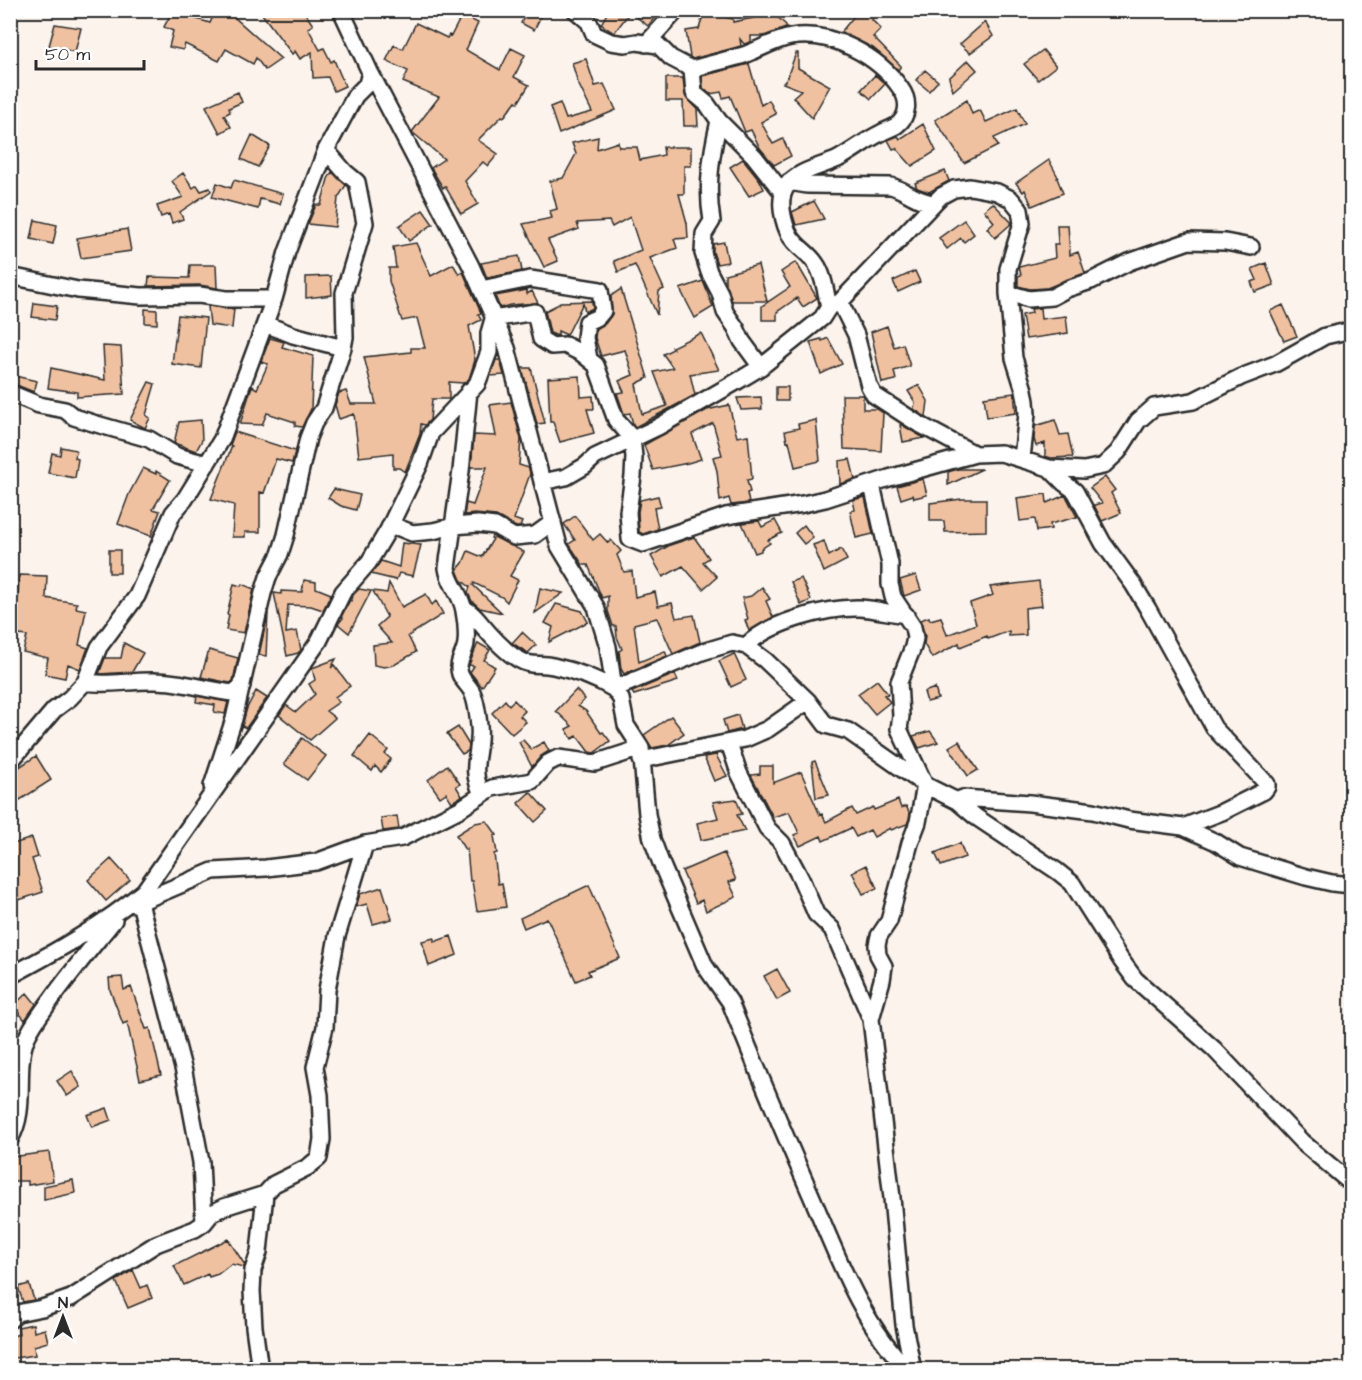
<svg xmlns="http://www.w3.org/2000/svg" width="1362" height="1380" font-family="'Architects Daughter',sans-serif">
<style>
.building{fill:#f0c1a0;stroke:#2b2b2b;stroke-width:1.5}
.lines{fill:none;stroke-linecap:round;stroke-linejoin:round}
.minor-casing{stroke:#2b2b2b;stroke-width:20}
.minor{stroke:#fff;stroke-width:15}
</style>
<rect width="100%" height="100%" fill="#fcf3ec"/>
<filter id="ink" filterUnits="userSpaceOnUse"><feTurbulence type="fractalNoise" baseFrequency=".0167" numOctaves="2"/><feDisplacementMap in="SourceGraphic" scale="12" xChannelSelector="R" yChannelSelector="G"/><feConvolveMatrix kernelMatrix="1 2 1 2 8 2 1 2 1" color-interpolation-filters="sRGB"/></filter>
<g filter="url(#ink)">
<path class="building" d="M173,10H186L184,15L210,23L216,10L235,18L281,59L265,70L256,58L253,64L226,49L219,61L185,44L183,50L169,47L173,31L164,27Z
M259,10H303L313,25L308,28L320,50L324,48L331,62L334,60L345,86L334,91L328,77L313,78L312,52L300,59L295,51L292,54Z
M528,10H544L534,30L521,23Z
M609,10H647L655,17L648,26L630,12L614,33L601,24Z
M759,10H770L786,25V28L764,36H751V42L744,44L740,39L741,46L693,59L690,57L686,31L699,29L704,12L733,19V22L758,17Z
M859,10H864L873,18L872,20L881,29L873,37L901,66L898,70L873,48L841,32Z
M462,15L478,23L466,50L500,70L511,48L525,55L514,77L529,85L518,103L516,101L504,117L502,116L478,140L498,154L488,166L483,162L465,181L478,204L461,214L445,186L443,188L431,168L444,159L412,132L439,97L403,82L408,71L386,61L394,45L403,49L416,23L447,38L449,35L451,36Z
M985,22L993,36L970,53L960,44Z
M55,24L81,28L75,52L49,46Z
M1043,50L1056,66L1038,80L1024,64Z
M796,53H798V68L830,86L812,118L793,97L801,90L783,83L786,80Z
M586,59L595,86L604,84L616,110L559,134L550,107L560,103L566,119L592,112L578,83L572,63Z
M968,60L977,70L953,91L949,78Z
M749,64L761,105L769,100L776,114L761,122L773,144L783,139L791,156L774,165L760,148L751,130L745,132L730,96L723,98L721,92L710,94L703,88L702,76Z
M925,70L938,81L929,91L916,80Z
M875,75L885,84L871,99L861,90Z
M666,78H683L685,95L688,100L697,109L698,126H684L683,101H666Z
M238,92L242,102L229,108L230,112L224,115L231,127L220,133L206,106Z
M967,100L972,114L980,110L986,122L1017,108L1025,124L994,138L998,146L964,163L935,120Z
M923,124L936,151L912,166L896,148L893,149L888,140L898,136L900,139Z
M252,135L270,146L258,167L241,159Z
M598,137L597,149L618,142L619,147H637L640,160L664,155L663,147H691V166H684V194H679L687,223L688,238L674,239L677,248L650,258L664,289L659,291L657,315L635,265L618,272L614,261L641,250L630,217L612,227L609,221L577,223L579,229L548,240L558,261L544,267L523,224L552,218L550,211L557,209L550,181L563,178L576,154L572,143Z
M743,159L759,179L764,189L749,196L730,167Z
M1049,160L1058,177L1057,178L1063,193L1032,206L1025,190L1023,192L1016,183Z
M945,171L949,181L929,192L917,188L915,183Z
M332,172L346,185L338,198L335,227L308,224L316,205H321L328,179Z
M183,173L193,188L197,185L201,191L210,188L211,191L180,212L183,219L172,223L169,214L161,217L157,206L183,197L172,181Z
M234,180L283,194L280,204L260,199L258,209L212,197L217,183L231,188Z
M814,201L824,219L796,225L792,212Z
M993,203L1012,223L995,238L987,228L994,222L984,210Z
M423,210L433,224L409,241L399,226Z
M35,220L57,225L53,244L31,239Z
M964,220L974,234L964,242L961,238L947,249L939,238Z
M1057,225H1068L1070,255L1078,252L1085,273L1047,288L1030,289L1018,286V276L1021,275L1019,267L1055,258L1054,244H1058Z
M127,229L131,251L81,258L77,238Z
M724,242L728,262L717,264L713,252V244Z
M416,243L431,276L453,264L459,274L463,272L481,313L478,314L481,320L469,326L475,360L469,379L463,383L449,382V399H432L430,420L425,425L421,424L420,434L405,472L399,468H393V453L359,457L354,414L339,419L335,405L339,393L346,391L351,404H376L364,357L411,352V348H425L417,318L402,321L389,281V268H396L393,247Z
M519,256L522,271L487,278L481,263Z
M796,262L817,298L803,307L797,298L777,312V320H762V306L790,287L781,272Z
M1266,263L1274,285L1255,292L1251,282L1257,280L1252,269Z
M190,265H216L217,288L199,285L148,286L149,277L189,278Z
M758,265L767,301H732L725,281V274Z
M915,271L920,282L898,292L893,281Z
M331,276L332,295L306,298V277Z
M703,281L713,307L695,318L680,289Z
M621,289L648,378L636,384L642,414L667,406L654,372L673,368L663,354L673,349L672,347L701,333L719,370L690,374L695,395L635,427L633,424L630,413L624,414L617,393L624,392L619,381L633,375L625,350L601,356L595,338L596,329L605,324L612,314L611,296Z
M527,290V294L532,291L538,303L510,305L500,308L495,296Z
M592,301L593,308L585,312L583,303L567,335L558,331V336L550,333L545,311L559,304L560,302Z
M34,303L57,306L55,320L32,317Z
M1283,305L1297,336L1284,341L1270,311Z
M208,306L234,309L232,328L210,325Z
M1040,308L1041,319L1066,316L1068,333L1026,339L1022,315L1032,313L1031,309Z
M145,309L157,310V324L145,323Z
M178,315L206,318L201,368L172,364Z
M887,326L894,347L903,344L910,366L894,371L896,380L882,383L871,332Z
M270,338L284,342L282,347L313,356L311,409L302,427L295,426V422L267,413L262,425L240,424L252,386L257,389L268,364L261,362Z
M828,338L842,364L821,374L810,342L821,339L822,341Z
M103,346L121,347L124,394L77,397V392L48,388L51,368L105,380Z
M496,360H500L504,375L490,376Z
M522,368H531L545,423L537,424Z
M15,376L37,381L34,392L14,384Z
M580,376L581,397L593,396L594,409H587L594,433L560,442L553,422H550L548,378Z
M149,382L155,384L146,415L150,418L145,428L130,420Z
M919,385L928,401L926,417L914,409L915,402L908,391Z
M776,387H788V401H776Z
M1014,393L1016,413L987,417L984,397Z
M842,395H863V409H877L883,413L881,451L844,449Z
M761,397L762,409L741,410L737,398Z
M511,402L521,439L519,465L529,468L530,474L514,519L522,522L520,527H516L496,516L475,514L464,515L466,503L473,505L487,467H471L474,435L496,436L490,405Z
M729,405L737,437L748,435L752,479L747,480L750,492L747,493L749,503L731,505L729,498L720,501L717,471L713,457L722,455L713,423L692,434L701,459L688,463L653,470L644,445L707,410Z
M201,420L202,440L196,451L174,443L179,422Z
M816,420L820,461L795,467L789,441L787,442L785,431L799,428L798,424Z
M1055,420L1060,435L1068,434L1073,457L1051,458L1045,456V443L1036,446L1034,439L1035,426Z
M900,425H902L924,438L903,442Z
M235,432L295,451L292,463L276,459L264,493L260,492V532H245V537H232L234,505L211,499L232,446L230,445Z
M61,447L76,450L75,458L78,459L75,478L48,473L52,453L60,455Z
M850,459L855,479L840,484L839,461Z
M143,468L156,474V471L170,480L153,509L160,511L151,536L118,524L129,494Z
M958,469H982L948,485V472Z
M1105,477L1115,490L1111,493L1121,513L1102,521L1094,505L1102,503L1090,488Z
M923,479L927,495L914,498L913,495L901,499L897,486Z
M334,489L360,495L356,510L341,506L328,498Z
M1046,494L1047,503L1065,495L1067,498L1077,517L1050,524L1051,529L1037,531L1035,519L1020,521L1017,498Z
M658,496L661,507L654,508L658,529L643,534L639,532L638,512L640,500Z
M865,497L873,534L856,538L850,511L855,510L853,500Z
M962,499H986V531L945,532L944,521H930V503Z
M575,516L593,540L600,534L608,543L611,540L621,551L617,555L624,572L632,571L635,597L655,592L658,606L672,603L676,618L694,615L700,642L673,654L657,618L634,624L639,662L665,651L667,656L624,674L621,669L619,651L622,649L617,637L616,626H613L608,611V596L602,598L588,565H583L569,544L575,540L564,524Z
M775,520L782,533L768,540L770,543L761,549V551L755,553L742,523L759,521L762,527Z
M804,525L813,537L804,544L795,533Z
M492,536L524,552L510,576L518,580L507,602L502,597L474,583L473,585L502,613L480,608L472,601L468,593L470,587L461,580L457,570L463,563L468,551L482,557L493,539L491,538Z
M694,537L709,558L703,562L717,577L703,589L683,566L663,577L651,556L670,545Z
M824,541L829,556L841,549L847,560L824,572L813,545Z
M402,543L421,545L413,576L399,573L396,580L371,574L381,561L399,567Z
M109,550H120V573H109Z
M19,575L47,576L46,598L77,603L76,608L86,610L79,645L88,648L80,669L68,664L65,678L45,674L48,658L23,652L27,636L10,634V608L13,597L18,598Z
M916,575L921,590L904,596L900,580Z
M801,578L811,600L801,605L791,582Z
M304,580L316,582V588L331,594L323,610L311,606L288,605L286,633L297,631L301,650L298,653L287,656L274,593L281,594V591L302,592Z
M1039,581L1042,606L1025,608L1026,635L1009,636V631L988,639L987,636L960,647L959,643L932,658L924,644L925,636L920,620L929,617L930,620L941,617L947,635L976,624L970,603L993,595L990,587Z
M389,583L402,607L426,594L432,605L436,601L443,614L408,636L416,652L394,665L384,667L374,665L373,645L392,643L377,626L387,617L373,591L387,593Z
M234,584L241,586L242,584L254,589L244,633L226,630L229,615L227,614Z
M762,587L770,599L766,601L773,617L749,631L745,620L748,619L742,598L751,596Z
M540,588L563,593L535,613Z
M359,589L371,591L349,633L338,624L343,618L341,617L350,600L352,601L353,595Z
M556,604L582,611L588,622L549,642L553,627L545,623Z
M268,613L266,656L259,655Z
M522,632L536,645L528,653L512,643Z
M124,643L143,653L132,672L99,674L105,658H121Z
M478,643L490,650L484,660L495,667L482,687L470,672L474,666L469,665Z
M209,650L238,658L233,681L230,683L201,677Z
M734,654L746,680L731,687L719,661Z
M336,659L331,668L334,665L350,686L335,697L339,702L326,711L335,718L310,740L279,715L286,705L296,712L315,694L309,684L315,680L312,668Z
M675,674L678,681L634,695L632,692Z
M877,680L888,694L884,695L890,702L875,714L858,694Z
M935,688L938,699L927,702L924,692Z
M576,690L585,699L578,706L586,711L601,733L603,732L610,741L594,753L589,752L577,736L572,739L566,729L572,726L556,711Z
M256,691L267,698L246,728L242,726L247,708Z
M197,696L228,702L225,714L214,712L215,705L196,702Z
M505,700L509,705L514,700L525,711L520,716L526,722L512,734L492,713Z
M738,715L742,729L727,733L723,720Z
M671,716L684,733L668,745L652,748L644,735Z
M458,727L469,745L468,751L462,754L447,734Z
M930,731L938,742L919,748L913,736Z
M370,735L388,750L385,754L391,759L381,772L375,766L372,771L354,756Z
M302,738L326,756L307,780L284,764Z
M523,740L531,749L544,742L549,751L541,756L532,767L519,742Z
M959,741L978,770L968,776L949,747Z
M716,755L727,776L714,781L704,757Z
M36,756L51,780L20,800L10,787V773Z
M815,761L829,795L816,798L812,762Z
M447,765L460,784L456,786L462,796L452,802L446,793L440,797L428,780Z
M760,766H773V783L801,772L820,815L822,814L826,822L852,808L856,815L873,807L874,810L898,800L901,808L906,806L910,814L909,819L907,824L891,830L890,828L874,837L870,830L856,837L851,828L823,841L821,836L800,846L794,835L799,833L789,812L773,817L751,775L760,774Z
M530,792L547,811L535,822L518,803Z
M736,799L742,814L737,815L745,831L701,840L697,823L718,818L713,802Z
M397,816L399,829L383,831L381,818Z
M487,821L497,835L494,836L497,853L494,854L498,884L502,883L506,907L477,911L472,881H470L467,849L465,850L456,835L475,823Z
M32,838L38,857L32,859L43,892L10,903V845Z
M960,843L965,857L941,866L935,853Z
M724,853L736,880L729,882L736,897L706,911L702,900L696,903L682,871Z
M111,859L130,880L106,901L88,880Z
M866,865L877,888L863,894L852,872Z
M589,885L620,958L588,971L590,975L576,981L547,918L524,928L520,918Z
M382,887L392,919L373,924L367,904L356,907L360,894Z
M451,936L457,955L429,966L422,941L434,938V942Z
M777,969L790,993L777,1000L764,976Z
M122,977L124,990L131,987L146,1029L150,1028L161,1075L140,1080L127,1022L123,1024L110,990L109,978Z
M27,993L36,1004L25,1020L13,1006Z
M72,1071L81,1087L67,1096L57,1081Z
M107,1108L111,1120L92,1127L87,1115Z
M49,1152L53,1181L28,1185V1181H10L11,1157Z
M73,1180L75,1193L44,1200V1186Z
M228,1239L245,1265L244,1267L231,1264L218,1274L209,1277L208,1274L184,1285L174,1266Z
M133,1270L141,1288L147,1285L152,1298L128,1308L116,1281Z
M29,1284L34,1300L23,1302L18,1287Z
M33,1324L34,1332L45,1329L48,1342L34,1346L35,1355L14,1358L10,1350V1337L19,1334L18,1327Z"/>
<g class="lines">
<g class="minor-casing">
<path id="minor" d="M341,10L370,72L471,266L507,348L559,546L596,607L608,647L614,689L621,699L626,725L641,748L647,814L652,839L661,863L705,966L730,1002C756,1067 783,1131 811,1195C838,1257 860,1321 908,1370
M575,10L589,22L594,34L611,42L625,44L637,42L658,45L671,58L692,69C709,64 727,60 744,55C760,49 775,40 791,37C831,30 879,56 901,89C909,100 909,116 897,125C893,128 886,130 881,133C866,140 853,151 838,159C819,168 790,171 783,194C779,207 785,231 794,241C801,250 810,254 816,264C824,275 826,294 829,307
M646,44L677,10
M692,69L694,93L707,104L719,121L754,156L783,193
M719,121C711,155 706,187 712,221L704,234L703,253L709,272L720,293L725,312L736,328L742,341L761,367
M789,182L807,185L891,186C908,191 915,201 934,203L941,196L954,189L970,187L997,192L1011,199L1020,210L1022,223L1008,269V293L1014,358L1024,390L1026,401L1027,414L1022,458
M10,276L78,290L141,296L199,295L226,299H274
M481,289L530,279L600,290L603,311L598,317L587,322L585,338L589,359
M1008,293L1029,299L1052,297L1067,289L1091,281L1129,262L1189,241L1225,242L1251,247
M840,302L856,335L869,386L874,395L917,423L975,454
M265,324L293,335L343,348
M469,391L461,471L447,568C449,584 462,595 464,611C466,621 467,633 466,643C465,654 456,662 460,674C462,680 468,685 471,690C476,699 478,715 479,726C482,753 468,766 482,794
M10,393L39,405L65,410L74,417L93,423L149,439L177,456L207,464
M1049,468L1064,483L1075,491L1103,543L1133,584L1148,609L1214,728L1267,784V787L1264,791L1222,812L1183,827
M542,482L566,477L585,466L595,457L658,427L736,382L761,367L822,318L829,307L840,302L934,203
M388,530L397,527L412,533L433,531L454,526L478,524L495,526L514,537L535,535L553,522
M464,608C473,613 475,617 481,624C491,636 504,651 518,659C531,667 539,663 553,666C576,671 594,677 614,689L702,652L732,643L746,646L765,660L808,701L826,725L848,731L925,785L957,801L976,817L1057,871L1072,883L1121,960L1135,979L1214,1049L1302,1142L1352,1184
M746,646C769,622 827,607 860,608C875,609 891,613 906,615
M85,682C108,686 131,680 155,681C182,681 206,690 233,693L242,686
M729,743L739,773L767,828L782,843L801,879L816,914L832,929L871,1019L892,1198L904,1325L913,1370
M641,760L745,739L768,729L808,701
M10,762L54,710L70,698L85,682L99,647L137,596L173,513L185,499L222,439L274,299L287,252L326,150L355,96L367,84L370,72
M212,786L234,719L263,593L268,577L280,554L286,535L308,438L314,423L324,408L343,348L345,337L344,293L365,223L357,182L345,172L326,150
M957,801L963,798L1030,803L1093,811L1129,820L1183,827L1216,842L1240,857L1306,877L1332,883L1352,885
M140,903L184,1072L201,1162L204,1223
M135,904L213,871L266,868L316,862L365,844L402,838L460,809L492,788L532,781L548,763L558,758L595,763L641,748
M10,976C57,951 103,925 144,891L319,641L343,592L369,562L388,530L420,464L431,433L477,384L489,352V333L493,319L535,312L541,339L552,346L565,345L581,353L596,365L616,420L632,438L634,457L633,476L628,512L630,539L643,544L726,516L803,504L825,499L889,478L975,454L1001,453L1049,468L1084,470L1103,466L1118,452L1138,421L1154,407L1193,401L1241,377L1275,364L1325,336L1352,330
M871,1019L882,980L884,966L878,955L877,945L879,936L889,921L910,843L918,822L925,785L899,729L901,716L899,682L913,647L915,638L913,627L893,597L890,584V564L872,485
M10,1139C28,1109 14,1071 26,1039C32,1025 42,1012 51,1000C71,972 93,946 114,920
M10,1320L17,1313L42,1308L71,1298L156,1244L195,1229L204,1223L212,1213L224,1207L265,1194L274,1184L308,1167L319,1158L322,1139L320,1095L315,1067L325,1027L327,990L337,936L365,844
M260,1370L254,1327L252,1291L253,1270L259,1252L265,1194"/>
</g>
<use href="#minor" class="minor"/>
</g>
</g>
<rect width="1362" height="1380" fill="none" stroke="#fff" stroke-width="36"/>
<rect x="18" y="18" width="1326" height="1344" fill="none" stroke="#2b2b2b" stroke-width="2" filter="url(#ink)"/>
<g transform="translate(63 1317)" stroke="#ffffff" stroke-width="4.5" paint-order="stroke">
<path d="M0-4.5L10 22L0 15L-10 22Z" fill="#2b2b2b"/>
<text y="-9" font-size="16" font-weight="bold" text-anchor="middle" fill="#2b2b2b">N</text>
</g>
<path d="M36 60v9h108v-9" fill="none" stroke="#2b2b2b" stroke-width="3"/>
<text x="45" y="60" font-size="18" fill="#2b2b2b" stroke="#ffffff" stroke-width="4.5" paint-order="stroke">50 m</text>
</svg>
